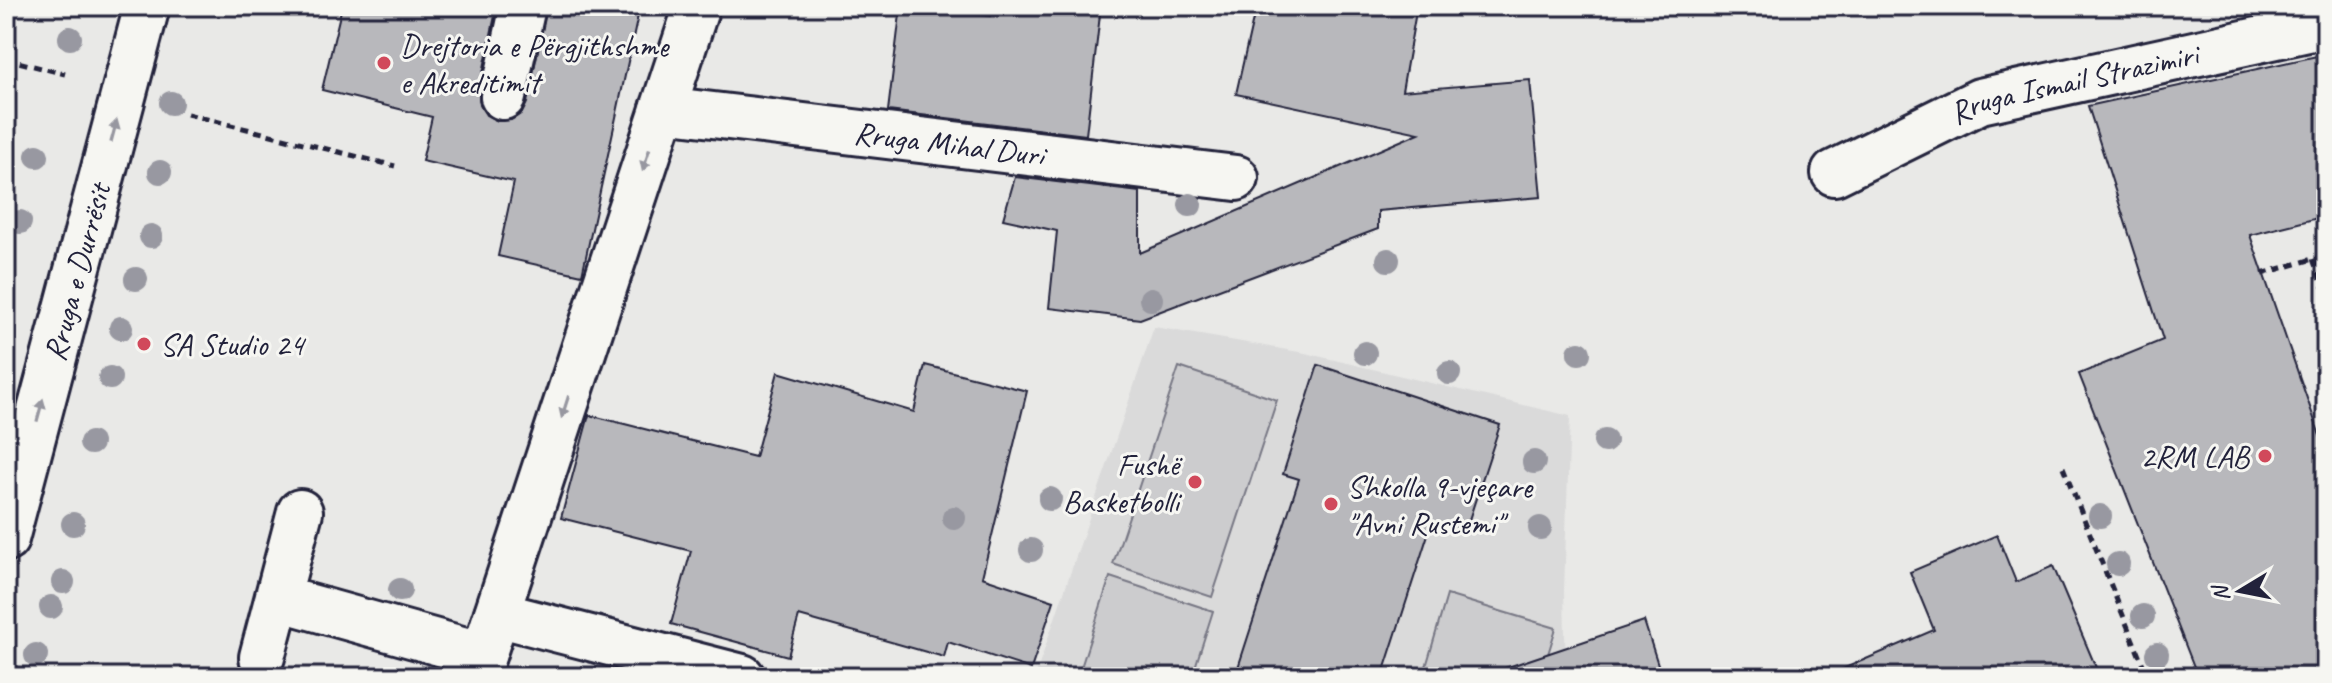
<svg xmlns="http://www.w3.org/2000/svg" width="2332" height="683" font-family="Caveat,sans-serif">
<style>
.built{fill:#dadada}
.green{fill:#ccccce;stroke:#777784;stroke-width:2}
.building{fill:#b8b8bc;stroke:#22223b;stroke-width:2}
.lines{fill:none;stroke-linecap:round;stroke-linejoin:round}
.minor-casing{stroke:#22223b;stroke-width:50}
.major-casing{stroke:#22223b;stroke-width:50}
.path{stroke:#22223b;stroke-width:5;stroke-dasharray:8 6;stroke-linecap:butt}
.minor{stroke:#f6f6f2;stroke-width:44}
.major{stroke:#f6f6f2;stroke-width:44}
.tree{fill:#9898a1}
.oneway{fill:#9797a0}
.poi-dot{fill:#d1495b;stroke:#f6f6f2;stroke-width:3}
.labels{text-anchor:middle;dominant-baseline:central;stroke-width:6;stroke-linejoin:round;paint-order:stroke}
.poi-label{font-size:32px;fill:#22223b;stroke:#f6f6f2;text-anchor:start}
.street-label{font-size:32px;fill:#22223b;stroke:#f6f6f2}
</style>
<rect width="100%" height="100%" fill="#e9e9e7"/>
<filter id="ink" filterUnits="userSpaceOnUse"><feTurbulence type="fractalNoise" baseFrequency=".0125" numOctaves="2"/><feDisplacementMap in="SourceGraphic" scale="16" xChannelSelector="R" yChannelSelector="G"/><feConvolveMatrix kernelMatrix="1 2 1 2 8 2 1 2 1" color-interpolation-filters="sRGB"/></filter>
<g filter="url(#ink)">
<path class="built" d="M1154,327L1305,353L1570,416L1564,591L1566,677H1035Z"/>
<path class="green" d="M1179,367L1277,400L1212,597L1113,564Z
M1110,577L1213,611L1192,677H1078Z
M1447,595L1556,628L1541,677H1423Z"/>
<path class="building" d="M342,6H497L479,92L480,105L486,115L498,121L511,120L522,113L527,103L547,6H640L582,275L498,256L514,182L422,161L432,117L322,90Z
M901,6L991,16L992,6H1101L1086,135L888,111Z
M1256,6H1417L1402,91L1530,80L1541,197L1378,211V229L1140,319L1049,308L1057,231L1003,219L1015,177L1140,192V253L1419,133L1236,94Z
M2326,54V216L2250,235L2326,453V677H2198L2079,374L2163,340L2088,106Z
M925,365L1027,391L982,577L1054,601L1031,669L948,642L944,657L799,616L788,656L671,624L691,551L561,518L589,415L755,457L778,372L914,412Z
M1318,365L1500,425L1465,532L1432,522L1382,677H1235L1299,479L1283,474Z
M1997,535L2016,582L2053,566L2100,677H1824L1934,630L1910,572Z
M1644,621L1662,677H1506L1505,668Z"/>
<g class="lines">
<g class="minor-casing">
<g id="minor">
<path d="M503,97L523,6"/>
<path id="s1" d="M663,109L1236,178"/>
<path id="s2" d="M1834,173L1980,101L2326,25"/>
<path d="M278,598L483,655"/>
<path d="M497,614L742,677"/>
<path d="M262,657L300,512"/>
<path d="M476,677L697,6"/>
</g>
</g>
<g class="major-casing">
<g id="major">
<path id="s3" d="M6,539L147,6"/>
</g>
</g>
<path class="path" d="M6,59L65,74
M187,114L395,166
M2313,259L2326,295
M2262,274L2326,255
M2063,467L2148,677"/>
<use href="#minor" class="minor"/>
<use href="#major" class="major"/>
</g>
<g class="tree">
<circle cx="70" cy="38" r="12"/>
<circle cx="171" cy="103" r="12"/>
<circle cx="37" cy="156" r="12"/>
<circle cx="160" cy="172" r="12"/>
<circle cx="1190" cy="205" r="12"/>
<circle cx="20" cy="222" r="12"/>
<circle cx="151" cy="236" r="12"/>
<circle cx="1388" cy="260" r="12"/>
<circle cx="136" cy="279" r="12"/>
<circle cx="1151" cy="299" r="12"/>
<circle cx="121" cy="328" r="12"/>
<circle cx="1365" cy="353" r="12"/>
<circle cx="1579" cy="353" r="12"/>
<circle cx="1449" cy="373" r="12"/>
<circle cx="110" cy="378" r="12"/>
<circle cx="1605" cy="441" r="12"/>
<circle cx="91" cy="443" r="12"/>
<circle cx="1534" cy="462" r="12"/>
<circle cx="1050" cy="499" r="12"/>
<circle cx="2100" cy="516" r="12"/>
<circle cx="954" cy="518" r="12"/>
<circle cx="73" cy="524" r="12"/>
<circle cx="1540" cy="528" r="12"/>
<circle cx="1031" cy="550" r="12"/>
<circle cx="2118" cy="564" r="12"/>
<circle cx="63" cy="582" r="12"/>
<circle cx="400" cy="590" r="12"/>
<circle cx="51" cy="607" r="12"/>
<circle cx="2143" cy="616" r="12"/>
<circle cx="2157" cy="654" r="12"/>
<circle cx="36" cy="655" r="12"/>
</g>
<defs><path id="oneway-solid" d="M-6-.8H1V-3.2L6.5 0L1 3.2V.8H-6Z" transform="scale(2)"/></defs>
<g class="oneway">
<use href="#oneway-solid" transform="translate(114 131) rotate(-75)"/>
<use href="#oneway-solid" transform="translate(646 160) rotate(108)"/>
<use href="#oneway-solid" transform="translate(565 407) rotate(108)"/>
<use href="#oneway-solid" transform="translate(40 410) rotate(-75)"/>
</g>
</g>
<g class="poi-dot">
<circle cx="384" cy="63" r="8"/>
<circle cx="144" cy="344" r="8"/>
<circle cx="2265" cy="456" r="8"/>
<circle cx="1195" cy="482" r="8"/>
<circle cx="1331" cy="504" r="8"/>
</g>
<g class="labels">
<g class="poi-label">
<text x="400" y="45">Drejtoria e Përgjithshme<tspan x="400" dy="37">e Akreditimit</tspan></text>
<text x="160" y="344">SA Studio 24</text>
<text x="2249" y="456" text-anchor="end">2RM LAB</text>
<text x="1179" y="464" text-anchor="end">Fushë<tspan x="1179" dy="37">Basketbolli</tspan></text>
<text x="1347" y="486">Shkolla 9-vjeçare<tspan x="1347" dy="37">"Avni Rustemi"</tspan></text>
</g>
<g class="street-label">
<text stroke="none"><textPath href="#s2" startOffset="258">Rruga Ismail Strazimiri</textPath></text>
<text stroke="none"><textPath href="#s1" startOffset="288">Rruga Mihal Duri</textPath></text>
<text stroke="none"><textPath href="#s3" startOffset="276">Rruga e Durrësit</textPath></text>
</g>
</g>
<rect width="2332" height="683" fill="none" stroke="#f6f6f2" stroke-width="32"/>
<rect x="16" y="16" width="2300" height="651" fill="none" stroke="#22223b" stroke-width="3" filter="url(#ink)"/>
<g transform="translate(2240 591) rotate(260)" stroke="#f6f6f2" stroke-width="6" paint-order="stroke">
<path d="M0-6L14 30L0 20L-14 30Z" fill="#22223b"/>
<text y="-12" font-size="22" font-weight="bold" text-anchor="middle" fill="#22223b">N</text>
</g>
</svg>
